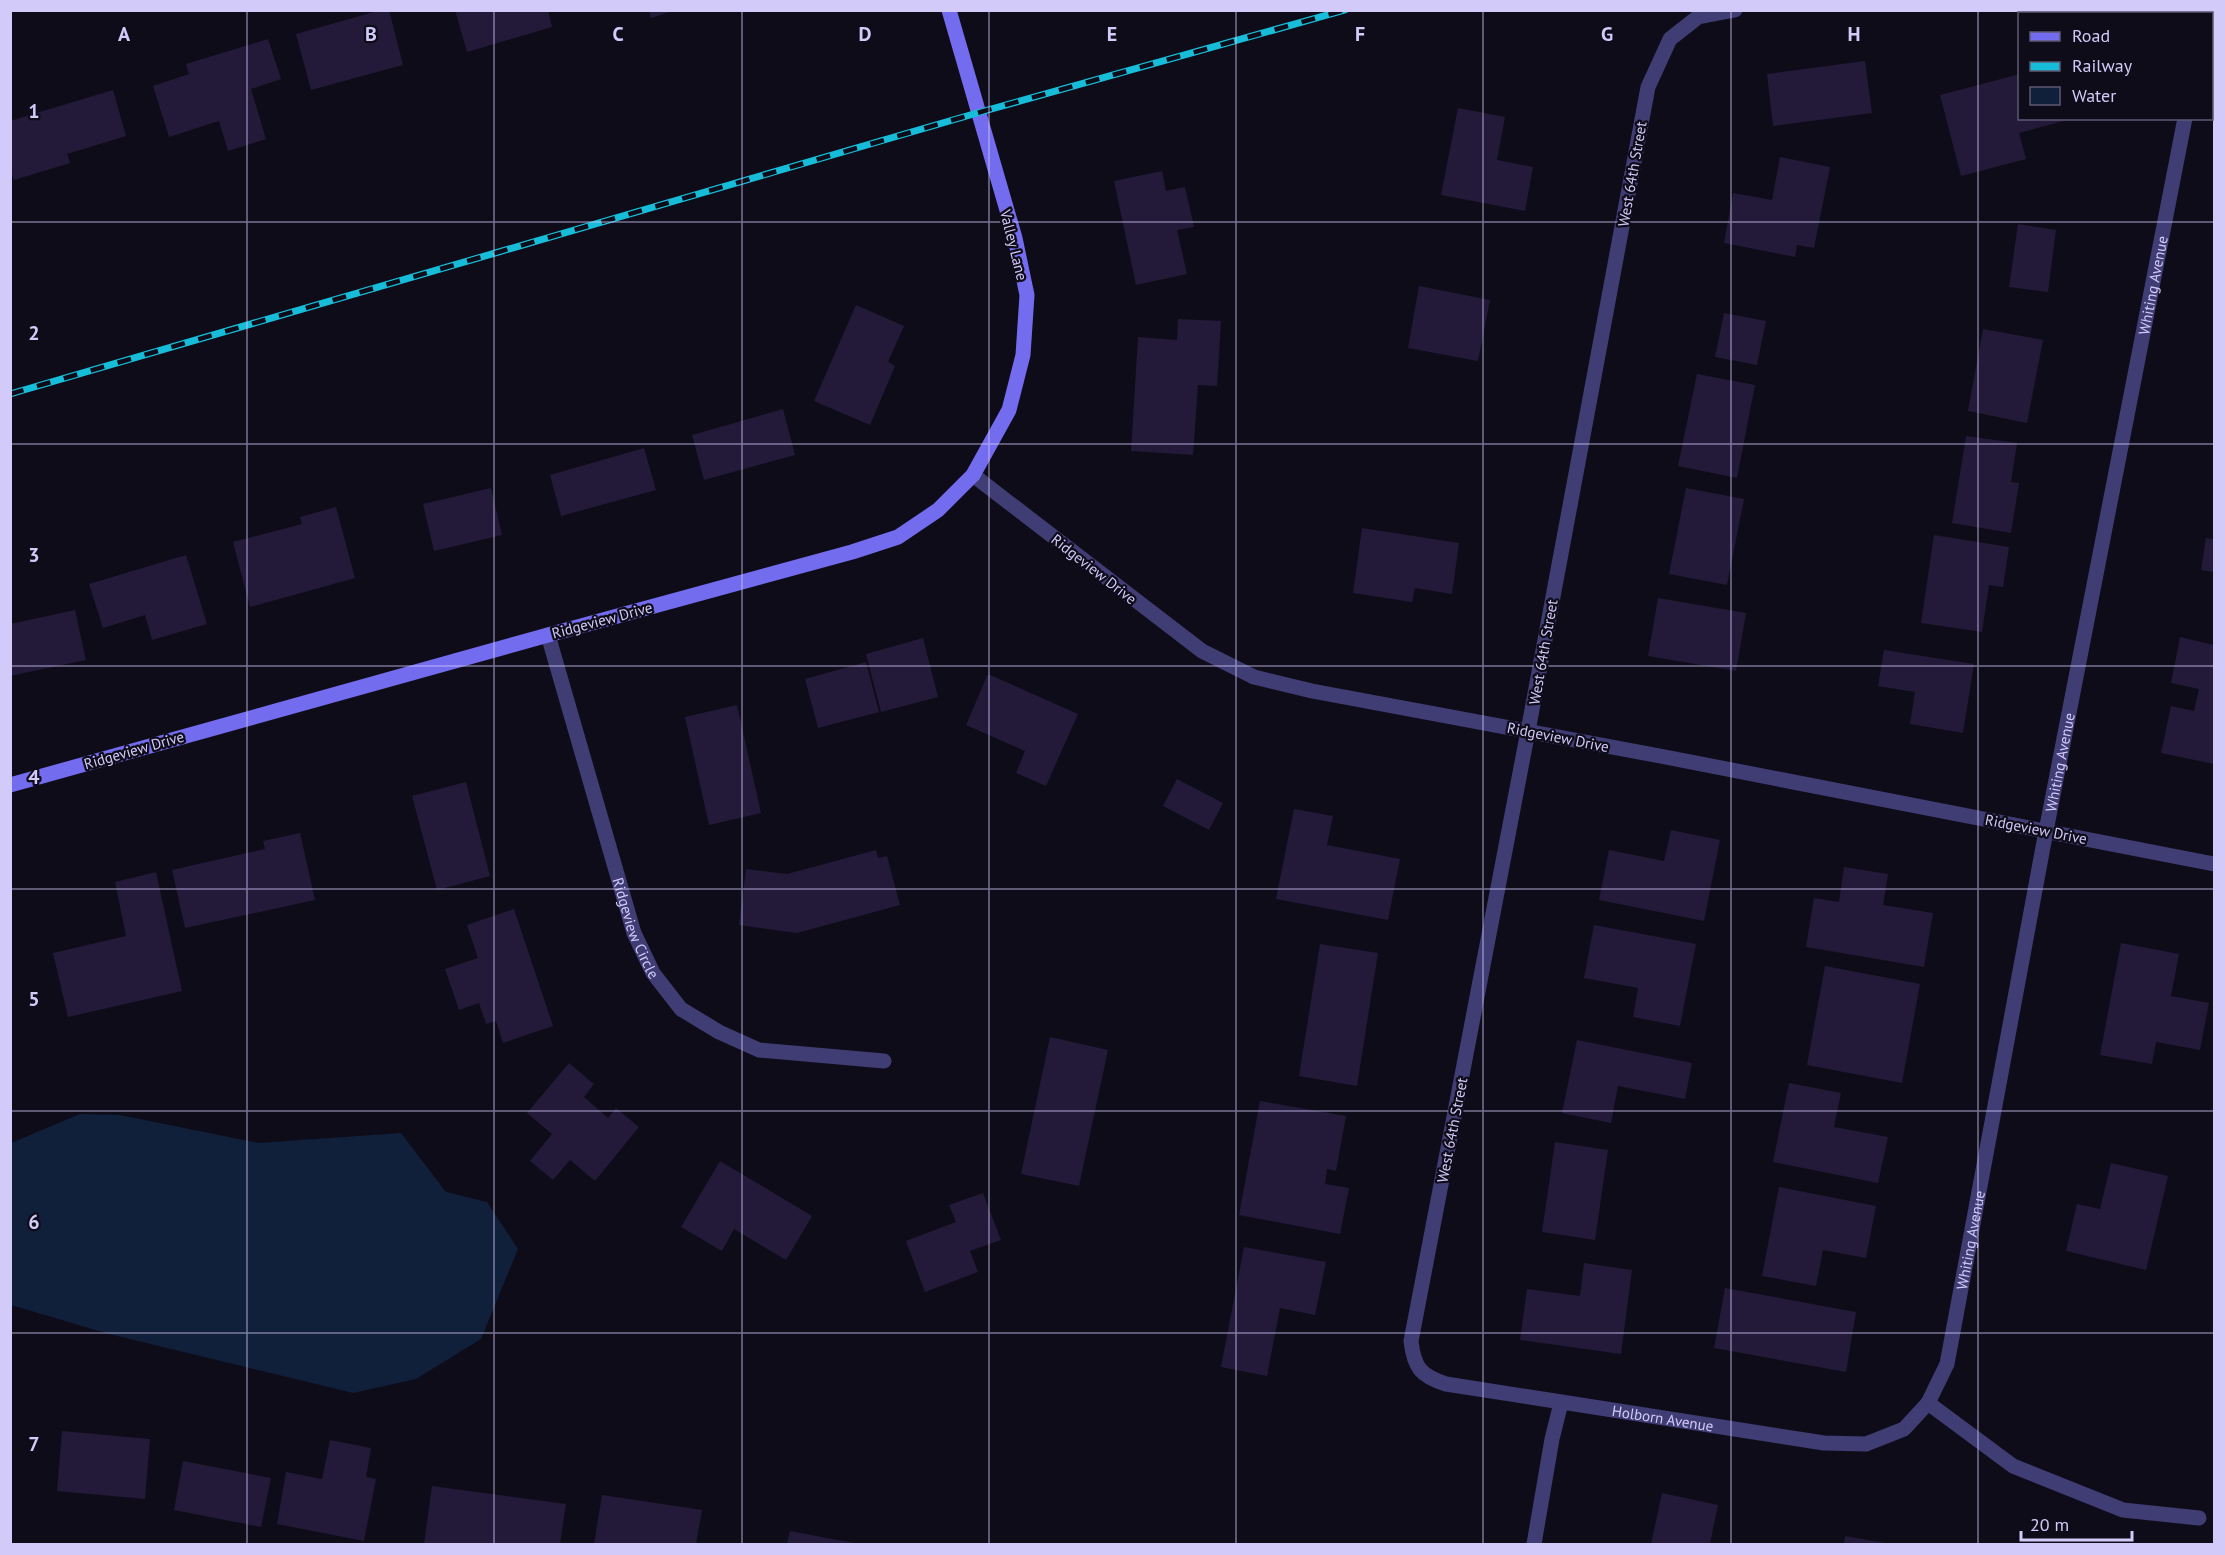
<svg xmlns="http://www.w3.org/2000/svg" width="2225" height="1555" font-family="'PT Sans',sans-serif">
<style>
.water{fill:#101f3a}
.building{fill:#221a38}
.lines{fill:none;stroke-linecap:round;stroke-linejoin:round}
.lane{stroke:#403c74;stroke-width:15}
.street{stroke:#403c74;stroke-width:15}
.secondary{stroke:#746cef;stroke-width:15}
.rail-casing{stroke:#17bdd8;stroke-width:7}
.rail{stroke:#0f0c19;stroke-width:4.5;stroke-dasharray:14;stroke-linecap:butt}
.grid{fill:none;stroke:#d2caf9;stroke-width:1.5;stroke-opacity:0.55}
.labels{text-anchor:middle;dominant-baseline:central;stroke-width:4.5;stroke-linejoin:round;paint-order:stroke}
.street-label{font-size:15px;fill:#d2caf9;stroke:#0f0c19}
.grid-label{font-size:20px;text-anchor:middle;font-weight:bold;fill:#d2caf9;stroke:#0f0c19;stroke-width:4.5;stroke-linejoin:round;paint-order:stroke}
</style>
<rect width="100%" height="100%" fill="#0f0c19"/>
<path class="water" d="M80,1114L120,1115L258,1143L401,1133L446,1192L487,1202L518,1249L481,1339L416,1379L353,1393L109,1334L11,1305V1143Z"/>
<path class="building" d="M381,10H389L403,65L311,90L296,34Z
M455,10H548L552,27L467,52Z
M649,10H672V11L651,18Z
M268,39L281,79L251,89L266,139L228,151L219,121L169,137L153,86L189,74L186,64Z
M1865,61L1872,113L1773,126L1767,74Z
M2020,74V118L2071,119L2019,133L2026,159L1961,176L1940,95Z
M113,90L126,136L67,154L70,163L14,180L10,168V121Z
M1458,108L1505,117L1497,160L1533,167L1525,211L1441,195Z
M1780,157L1830,167L1814,248L1797,245L1795,257L1724,243L1733,193L1772,200Z
M1162,171L1166,191L1185,187L1194,227L1177,230L1187,274L1136,285L1114,181Z
M2018,224L2056,230L2048,292L2009,287Z
M1419,286L1490,300L1478,361L1408,348Z
M856,305L904,326L888,362L895,366L870,425L814,401Z
M1724,313L1766,321L1757,365L1715,357Z
M1178,319L1221,321L1217,386L1198,385L1193,455L1131,451L1138,337L1177,340Z
M1983,329L2043,340L2027,423L1968,411Z
M1697,374L1755,385L1737,478L1678,466Z
M783,409L795,455L704,480L692,435Z
M1966,436L2017,443L2011,482L2019,483L2011,533L1952,523Z
M644,448L656,490L561,516L550,475Z
M491,488L502,535L434,551L423,504Z
M1686,488L1744,499L1727,585L1669,574Z
M336,507L355,578L250,607L233,542L302,524L300,517Z
M1362,528L1459,543L1452,594L1415,588L1412,602L1353,593Z
M1934,535L2009,547L2003,587L1989,585L1982,632L1921,623Z
M2206,538L2214,539V572L2201,570Z
M186,555L207,624L152,640L145,615L103,628L89,584Z
M1658,598L1746,613L1736,671L1648,656Z
M75,610L86,660L10,676V624Z
M2180,637L2214,645V764L2161,753L2171,706L2194,711L2199,689L2171,683Z
M923,638L938,697L881,712L866,654Z
M1884,650L1974,664L1963,733L1910,724L1915,692L1878,686Z
M866,662L879,712L818,728L805,679Z
M988,674L1078,714L1046,786L1016,773L1025,751L966,725Z
M737,705L761,813L709,825L685,717Z
M1177,779L1223,803L1209,830L1163,806Z
M466,782L490,876L437,890L412,796Z
M1294,809L1333,816L1327,845L1400,859L1388,920L1276,899Z
M1671,830L1720,840L1704,921L1599,900L1609,850L1664,861Z
M300,833L315,900L185,928L172,870L265,849L263,841Z
M876,850L878,858L887,856L900,905L797,933L739,925L746,869L787,874Z
M1844,867L1888,874L1883,905L1933,913L1924,967L1806,947L1814,898L1839,902Z
M156,872L182,991L68,1017L53,953L126,936L115,882Z
M514,909L553,1026L503,1043L496,1021L486,1024L479,1003L459,1010L445,969L478,958L467,925Z
M1594,925L1696,944L1680,1026L1633,1017L1638,988L1584,978Z
M2121,943L2179,954L2171,996L2209,1003L2200,1050L2156,1042L2152,1064L2100,1055Z
M1320,944L1378,953L1357,1086L1299,1076Z
M1825,966L1920,984L1902,1083L1807,1065Z
M1050,1037L1108,1050L1079,1186L1021,1174Z
M1577,1040L1692,1063L1685,1099L1618,1086L1611,1123L1562,1113Z
M569,1063L594,1084L584,1097L608,1118L616,1108L639,1127L595,1181L570,1160L553,1180L530,1161L552,1134L527,1113Z
M1789,1083L1841,1093L1834,1127L1888,1137L1878,1183L1773,1162Z
M1260,1101L1346,1116L1336,1171L1327,1169L1325,1184L1349,1188L1340,1234L1239,1215Z
M1555,1142L1608,1150L1595,1240L1542,1232Z
M720,1161L812,1216L786,1260L734,1229L722,1251L681,1227Z
M2111,1163L2168,1176L2146,1270L2066,1251L2077,1204L2100,1209Z
M1779,1187L1876,1206L1866,1258L1823,1250L1816,1286L1762,1276Z
M983,1193L1001,1240L970,1251L978,1272L925,1292L906,1241L956,1222L949,1205Z
M1244,1247L1326,1262L1315,1315L1280,1308L1267,1376L1221,1367Z
M1584,1263L1632,1270L1621,1354L1520,1340L1527,1289L1580,1296Z
M1725,1288L1856,1312L1846,1372L1714,1348Z
M62,1431L150,1439L145,1499L57,1491Z
M330,1440L371,1448L366,1477L376,1479L364,1541L277,1524L286,1472L322,1479Z
M183,1461L271,1478L261,1527L174,1510Z
M432,1486L566,1504L560,1544H424Z
M1662,1493L1718,1505L1710,1544H1651Z
M602,1495L702,1510L696,1544H594Z
M790,1531L854,1543L853,1544H787Z
M1845,1536L1885,1543L1884,1544H1844Z"/>
<g class="lines">
<path class="lane" d="M1928,1403L2013,1466L2123,1510L2199,1518"/>
<g class="street">
<path id="s1" d="M1735,10L1698,17L1670,39L1648,87L1528,731L1411,1341C1414,1368 1421,1376 1446,1384L1824,1443L1866,1444L1904,1429L1928,1403L1947,1364L2046,831L2185,118"/>
<path d="M2172,10L2176,14"/>
<path d="M973,475L1202,651L1254,677L1312,691L1660,756L2214,864"/>
<path id="s2" d="M548,635L634,933L653,973L681,1009L719,1032L759,1050L884,1061"/>
<path d="M1534,1544L1552,1439L1561,1403"/>
</g>
<path class="secondary" d="M10,785L548,635L852,552L898,537L938,510L973,475L1009,410L1023,355L1027,295L1015,238L949,10"/>
<g class="rail-casing">
<path id="rail" d="M10,394L977,113L1345,10"/>
</g>
<use href="#rail" class="rail"/>
</g>
<path class="grid" d="M247,10V1544M494,10V1544M742,10V1544M989,10V1544M1236,10V1544M1483,10V1544M1731,10V1544M1978,10V1544M10,222H2214M10,444H2214M10,666H2214M10,889H2214M10,1111H2214M10,1333H2214"/>
<g class="labels">
<g class="street-label">
<text transform="translate(1632 174) rotate(-80)">West 64th Street</text>
<text transform="translate(1014 245) rotate(76)">Valley Lane</text>
<text stroke="none"><textPath href="#s1" startOffset="3105">Whiting Avenue</textPath></text>
<text transform="translate(1094 569) rotate(38)">Ridgeview Drive</text>
<text transform="translate(602 620) rotate(-15)">Ridgeview Drive</text>
<text transform="translate(1543 652) rotate(-80)">West 64th Street</text>
<text transform="translate(1558 737) rotate(11)">Ridgeview Drive</text>
<text transform="translate(134 750) rotate(-16)">Ridgeview Drive</text>
<text stroke="none"><textPath href="#s1" startOffset="2619">Whiting Avenue</textPath></text>
<text transform="translate(2036 829) rotate(11)">Ridgeview Drive</text>
<text stroke="none"><textPath href="#s2" startOffset="306">Ridgeview Circle</textPath></text>
<text transform="translate(1452 1130) rotate(-79)">West 64th Street</text>
<text stroke="none"><textPath href="#s1" startOffset="2133">Whiting Avenue</textPath></text>
<text stroke="none"><textPath href="#s1" startOffset="1682">Holborn Avenue</textPath></text>
</g>
</g>
<g class="grid-label">
<text x="124" y="41">A</text>
<text x="371" y="41">B</text>
<text x="618" y="41">C</text>
<text x="865" y="41">D</text>
<text x="1112" y="41">E</text>
<text x="1360" y="41">F</text>
<text x="1607" y="41">G</text>
<text x="1854" y="41">H</text>
<text x="34" y="118">1</text>
<text x="34" y="340">2</text>
<text x="34" y="562">3</text>
<text x="34" y="784">4</text>
<text x="34" y="1006">5</text>
<text x="34" y="1229">6</text>
<text x="34" y="1451">7</text>
</g>
<rect width="2225" height="1555" fill="none" stroke="#d2caf9" stroke-width="24"/>
<rect x="2018" y="12" width="195" height="108" fill="#0f0c19" stroke="#5d5873" stroke-width="1.5"/>
<rect x="2030" y="32" width="30" height="9" fill="#746cef" stroke="#5d5873" stroke-width="1.5"/>
<text x="2072" y="42" font-size="18" fill="#d2caf9">Road</text>
<rect x="2030" y="62" width="30" height="9" fill="#17bdd8" stroke="#5d5873" stroke-width="1.5"/>
<text x="2072" y="72" font-size="18" fill="#d2caf9">Railway</text>
<rect x="2030" y="87" width="30" height="18" fill="#101f3a" stroke="#5d5873" stroke-width="1.5"/>
<text x="2072" y="102" font-size="18" fill="#d2caf9">Water</text>
<path d="M2021 1531v9h111v-9" fill="none" stroke="#d2caf9" stroke-width="3"/>
<text x="2030" y="1531" font-size="18" fill="#d2caf9" stroke="#0f0c19" stroke-width="4.5" paint-order="stroke">20 m</text>
</svg>
